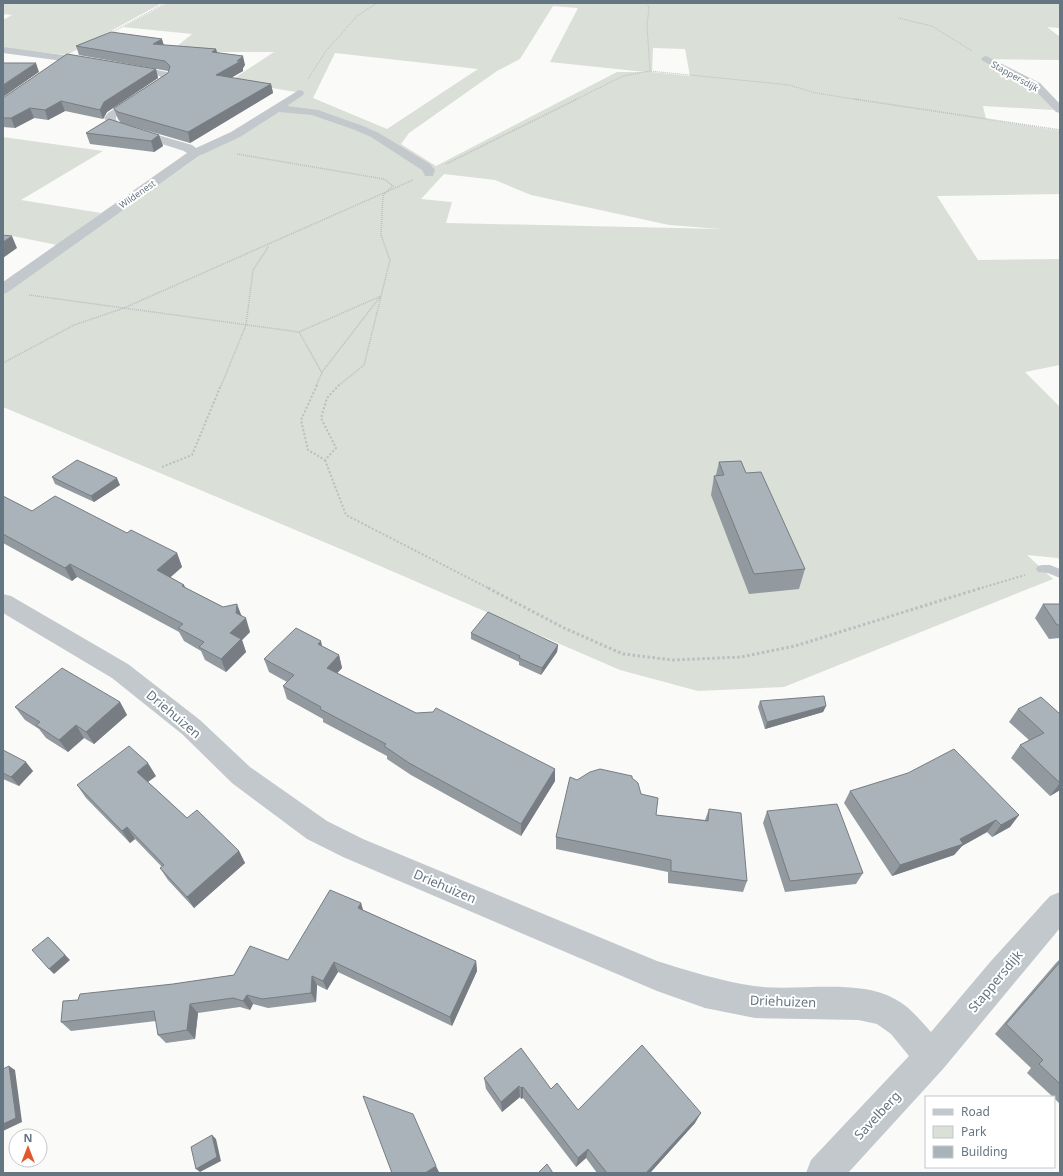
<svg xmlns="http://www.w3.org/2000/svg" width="1063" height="1176" font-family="'Noto Sans',sans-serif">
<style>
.green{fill:#dadfd7;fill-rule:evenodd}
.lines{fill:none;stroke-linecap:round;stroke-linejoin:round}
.path-far3{stroke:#bbbfc2;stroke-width:1;stroke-dasharray:1 1;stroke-linecap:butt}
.path-far2{stroke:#bbbfc2;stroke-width:1.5;stroke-dasharray:1 1;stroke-linecap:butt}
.path-far1{stroke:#bbbfc2;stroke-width:2;stroke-dasharray:2 2;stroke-linecap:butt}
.path{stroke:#bbbfc2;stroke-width:3;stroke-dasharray:2.5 2.5;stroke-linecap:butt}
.lane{fill:#c3c8cc;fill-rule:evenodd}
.street{fill:#c3c8cc;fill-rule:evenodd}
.wall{fill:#929a9f}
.shaded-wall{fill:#777d82}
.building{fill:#aab3b9;stroke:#777d82}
.labels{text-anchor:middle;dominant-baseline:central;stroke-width:4;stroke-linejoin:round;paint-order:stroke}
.far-street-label{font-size:9px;fill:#657683;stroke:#fff}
.near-street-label{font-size:13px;fill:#657683;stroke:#fff}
</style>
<rect width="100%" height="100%" fill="#fafaf8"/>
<path class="green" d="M3,3H162L67,55L3,48V20L12,15L3,14Z
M167,3H1060V28L1047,27L1060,37V60L981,59L1027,82L1038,90L1054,110L983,106L986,119L1060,131V194L937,196L978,260L1060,259V365L1025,372L1060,407V561L1058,558L1027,555L1053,579L784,687L698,691L620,670L350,553L3,407V293L201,155L302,93L230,81L274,52H201L176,47L192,34L123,27ZM553,6L578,8L550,62L645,72H617L436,166L401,144L409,133L497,71L520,59ZM653,48L685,49L690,76L652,72ZM335,53L478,69L387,129L313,98ZM444,174L495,180L531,195L669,225L721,229L446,223L452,202L421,199Z
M3,137L103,151L21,200L101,213L57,245L3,234Z"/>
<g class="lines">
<path class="path-far3" d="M647,3L649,8L647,25L650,71
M898,18L932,26L972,51
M111,33L165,3
M308,79L326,51L357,16L377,3
M575,100L623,76L650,71L789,85L816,93L860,100"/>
<path class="path-far2" d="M854,99L1060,130
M237,154L384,179L393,186L383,195L381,235L390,260L364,365L338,386
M446,164L577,99
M29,295L299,332L322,373L316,386
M299,332L381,296
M3,363L74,325L124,308L413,180
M322,372L380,297
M221,386L246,325L253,270L269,246"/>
<path class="path-far1" d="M317,385L301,420L308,450L325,460L336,448L321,418L327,398L339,385
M325,460L346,515L490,589
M162,467L192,455L221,385
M978,589L1025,575"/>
<path class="path" d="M488,588L564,628L623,654L673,660L741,657L795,646L981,588"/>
<path class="lane" d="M1042,565H1050L1060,569V578L1048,573L1038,572L1036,569L1038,566Z"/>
<path class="street" d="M3,47L93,59L98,62L93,65L3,53Z
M986,56L1040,83L1060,104V113L1056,112L1032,87L983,61L981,59L983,57Z
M127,64L167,72L172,77L170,82L116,117V120L120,124L192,145L196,148L231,132L299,90L303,91L304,93L303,95L287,106L318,110L363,126L379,133L430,164L435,170L433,176H425L422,170L371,137L355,130L312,115L279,112L240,137L199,156L8,292L3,294V282L187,153L184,151L112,128L104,118L108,113L161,78L160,76L123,69L122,67L123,65Z
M3,594L11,596L128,664L200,720L250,767L327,821L363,839L657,961C689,971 721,981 754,986C796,992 858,978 895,999C910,1007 920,1020 931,1032L991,961L1050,896L1060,892V928L943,1069L848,1173H806L811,1160L909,1056L891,1034L877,1024L858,1020L755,1018L705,1008L657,991L343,857L307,839L232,783L182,734L112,678L3,613Z"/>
</g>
<path class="wall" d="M164,45L216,49L217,52L245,65L243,68V71L231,78L271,84L273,93L190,143L121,123L118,119L114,109L168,73L169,72L168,71L79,55L76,46Z
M156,69L158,78L107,112L103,119L65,111L48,120L34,118L15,128L3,127V98Z
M86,133L159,135L163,146L154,152L90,144Z
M719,462L746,473L805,569L799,589L749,594L711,495L714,476L716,475Z
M52,477L120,485L94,502L55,484Z
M3,496L32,511L127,533L177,553L182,567L170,577L184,585L186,588L241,616L250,632L242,640L246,652L226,672L205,660L201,651L184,641L179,632L77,577L72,581L3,543Z
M1043,604H1060V638L1049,639L1035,618Z
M471,633L558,645L557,652L541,675L519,665V662L471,639Z
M322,646L339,655L342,668L337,673L416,713L555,769V781L521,836L411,775L387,759V756L323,722V719L287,699L283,686L287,682L269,672L264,659Z
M760,701L826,706L823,712L765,729L758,707Z
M120,702L127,715L94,744L84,738L68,752L46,738L39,729L25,720L15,707Z
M1018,709L1060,714V790L1050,796L1011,758L1020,745L1029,740L1009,722Z
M3,750L33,771L19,786L3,779Z
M156,776L148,782L187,818L239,851L245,863L194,908L168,880L160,868L162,867L135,839L130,843L86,798L77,785Z
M632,778L641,794L656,815L705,820L709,809L747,881L743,892L668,883V872L556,849V837L577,780Z
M850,791L1019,815L1010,827L992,837L987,832L962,846L954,855L892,876L844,803Z
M767,811L863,873L856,884L785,892L763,823Z
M361,903L363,910L476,961L477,971L452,1026L338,972L327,990L317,985L316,1002L268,1008L253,1004L250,1010L240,1007L198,1013L195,1039L166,1043L158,1035L156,1021L71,1031L61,1022L78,1000L173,984L234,975L288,960Z
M1060,959V1104L1054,1098V1097H1053L1027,1073L1031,1068L995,1034L1056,963Z
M484,1078L551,1089L578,1110L695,1123L650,1173H597L586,1158L576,1167L523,1098L521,1099L520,1097L502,1112L486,1089Z"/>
<path class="shaded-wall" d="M162,39L165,49L153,44Z
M216,49L218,58L212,52Z
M243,56L245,65L243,68V71L218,85L216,75L237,61Z
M36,63L39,72L3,97V85Z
M156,69L158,78L107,112L103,119L100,110L104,102Z
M271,84L273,93L190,143L188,132Z
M61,101L65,111L48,120L45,110Z
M30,108L34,118L15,128L11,118Z
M159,135L163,146L154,152L151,141Z
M12,236L17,248L3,258V242Z
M117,478L120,485L94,502L91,496Z
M177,553L182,567L163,584L157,570Z
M70,564L77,577L72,581L65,568Z
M237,604L242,617L246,618L250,632L242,640L246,652L226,672L221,659L230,633L236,613Z
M321,641L324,654L318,644Z
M558,645L557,652L541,675L542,668Z
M339,655L342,668L330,681L327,668Z
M120,702L127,715L94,744L86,732Z
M826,706L823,712L765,729L767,722Z
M76,725L84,738L68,752L59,740Z
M26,762L33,771L19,786L11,777Z
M148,763L156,776L145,784L137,772Z
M555,769V781L521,836V824Z
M1060,783V790L1050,796Z
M1019,815L1010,827L992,837L1001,825Z
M996,820L987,832L962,846L954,855L892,876L900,865L960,839Z
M127,827L135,839L130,843L122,831Z
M239,851L245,863L194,908L187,897Z
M361,903L364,914L358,908Z
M53,942L70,960L54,974L49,969Z
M476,961L477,971L452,1026L450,1017Z
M334,962L338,972L327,990L323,981Z
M312,976L317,985L316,1002L311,993Z
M247,995L253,1004L250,1010L243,1001Z
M190,1004L198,1013L195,1039L187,1030Z
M9,1066L15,1070L22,1122L3,1131V1124Z
M519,1086L520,1097L502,1112L501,1102Z
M523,1087V1098L521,1099V1088Z
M701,1113L695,1123L650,1173H646Z
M212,1135L216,1139L221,1161L200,1172L196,1169Z
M588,1149L586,1158L576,1167L578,1158Z
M436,1166L439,1172L438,1173H425Z"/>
<path class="building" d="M111,32L162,39L153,44L216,49L212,52L243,56L237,61H241L216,75L271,84L188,132L118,112L114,109V108L168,73L170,66L165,61L76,46Z
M67,54L156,69L104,102L100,110L61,101L45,110L30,108L11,118H3V98Z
M3,63H36L3,85Z
M109,119L159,135L151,141L86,133Z
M3,235L12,236L3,242Z
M77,460L117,478L91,496L52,477Z
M741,461L746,473L761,472L805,569L754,574L714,476L724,475L719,462Z
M3,496L32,511L55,496L127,533L131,530L177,553L157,570L184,585L182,586L223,607L237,604L236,613L246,618L230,633L241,639L221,659L199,647L204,642L178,628L183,624L70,564L65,568L3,534Z
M1043,604H1060V625H1057Z
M488,612L558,645L542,668L519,658L520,656L471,633Z
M296,628L321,641L318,644L339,655L327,668L416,713L433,712L436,708L555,769L521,824L409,763L384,746L386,744L320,709L321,707L283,686L294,675L264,659Z
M62,668L120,702L86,732L76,725L59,740L36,725L40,722L15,707Z
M824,696L826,706L767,722L760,701Z
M1041,697L1060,714V783L1020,745L1044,733L1018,709Z
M129,746L148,763L137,772L187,818L197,810L239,851L187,897L160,868L164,865L127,827L122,831L77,785Z
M954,749L1019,815L1001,825L996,820L960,839L963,844L900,865L850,791L908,773Z
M3,750L26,762L11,777L3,773Z
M600,769L632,776V778L638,783L641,794L658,798L656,815L708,821L709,809L741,813L747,881L671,871V860L556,837L570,777L577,780L590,772Z
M837,804L863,873L790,881L767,811Z
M330,890L361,903L358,908L476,961L450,1017L334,962L323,981L312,976L311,993L262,999L247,995L243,1001L233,998L190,1004L187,1030L158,1035L154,1011L61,1022L63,1001L78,1000L80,994L173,984L234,975L250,946L288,960Z
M48,937L65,955L49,969L32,950Z
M1060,962V1084L1039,1064L1043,1060L1006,1024Z
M642,1045L701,1113L646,1173H607L588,1149L578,1158L523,1087L521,1088L519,1086L501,1102L484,1078L521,1048L551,1089L557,1083L578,1110Z
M9,1066L16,1118L3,1124V1069Z
M363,1096L413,1114L436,1166L425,1173H392Z
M212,1135L217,1157L196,1169L191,1147Z
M547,1164L553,1173H538Z"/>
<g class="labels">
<g class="far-street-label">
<text transform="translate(1015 76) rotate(29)">Stappersdijk</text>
<text transform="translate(137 194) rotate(-35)">Wildenest</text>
</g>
<g class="near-street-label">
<text transform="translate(174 714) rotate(40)">Driehuizen</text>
<text transform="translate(445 886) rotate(23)">Driehuizen</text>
<text transform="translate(995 981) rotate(-50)">Stappersdijk</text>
<text transform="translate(783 1001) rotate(2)">Driehuizen</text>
<text transform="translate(877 1115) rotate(-47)">Savelberg</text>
</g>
</g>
<rect width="1063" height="1176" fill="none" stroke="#657683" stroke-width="8"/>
<rect x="925" y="1096" width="130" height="72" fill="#ffffff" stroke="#c1c8cd"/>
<rect x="933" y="1109" width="20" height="6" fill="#c3c8cc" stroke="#c1c8cd"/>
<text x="961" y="1116" font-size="12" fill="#657683">Road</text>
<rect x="933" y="1126" width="20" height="12" fill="#dadfd7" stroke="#c1c8cd"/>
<text x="961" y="1136" font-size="12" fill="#657683">Park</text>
<rect x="933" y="1146" width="20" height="12" fill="#aab3b9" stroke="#c1c8cd"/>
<text x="961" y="1156" font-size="12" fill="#657683">Building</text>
<g transform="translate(28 1148)"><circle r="19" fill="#ffffff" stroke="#c1c8cd"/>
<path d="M0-3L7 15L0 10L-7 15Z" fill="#e4572e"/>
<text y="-6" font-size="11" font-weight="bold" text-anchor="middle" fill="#657683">N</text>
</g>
</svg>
